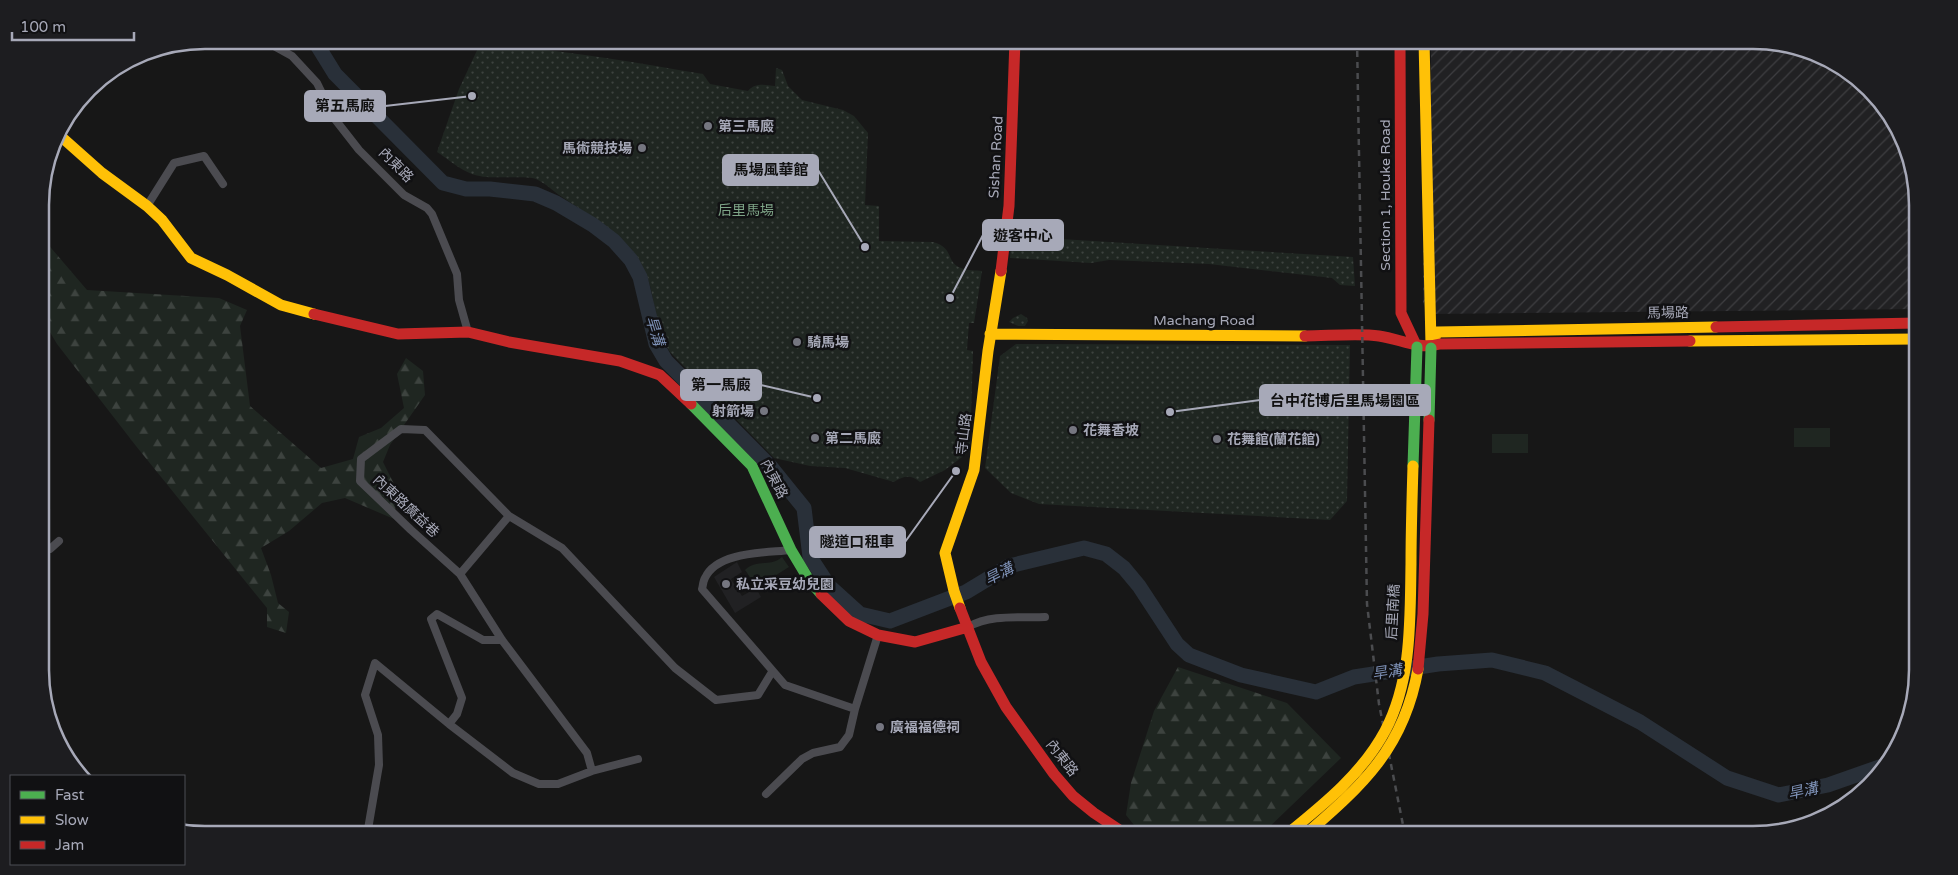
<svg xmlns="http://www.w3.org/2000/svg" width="1958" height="875" font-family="'Varela Round','Noto Sans TC',sans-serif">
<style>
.built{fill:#212123}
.industrial{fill:url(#industrial-furrows)}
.grass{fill:#1f2621}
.forest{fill:url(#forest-firs)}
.park{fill:url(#park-dots)}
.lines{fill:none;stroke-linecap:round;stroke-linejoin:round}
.river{stroke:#293039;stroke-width:15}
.street{stroke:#4b4b50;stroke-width:8}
.fast{stroke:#4caf50;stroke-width:11}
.slow{stroke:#ffc107;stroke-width:11}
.jam{stroke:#c62828;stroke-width:11}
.rail{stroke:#4b4c4f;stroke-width:2.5;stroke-dasharray:6 5;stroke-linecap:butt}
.fast-bridge{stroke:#4caf50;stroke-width:11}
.slow-bridge{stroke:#ffc107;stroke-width:11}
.jam-bridge{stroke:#c62828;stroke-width:11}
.poi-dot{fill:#757680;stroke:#111113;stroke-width:2}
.labels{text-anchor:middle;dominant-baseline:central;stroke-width:5;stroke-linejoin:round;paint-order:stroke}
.poi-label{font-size:14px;font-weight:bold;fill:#a7a9b8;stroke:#111113;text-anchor:start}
.street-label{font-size:14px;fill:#a7a9b8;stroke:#111113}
.park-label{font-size:14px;fill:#7ea487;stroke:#111113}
.water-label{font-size:15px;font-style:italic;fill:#7d90b5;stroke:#111113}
.rim{fill:none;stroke:#a7a9b8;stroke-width:2.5}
.leader{fill:none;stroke:#a7a9b8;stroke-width:2}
.callout-dot{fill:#a7a9b8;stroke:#111113;stroke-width:2}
.callout{fill:#a7a9b8;stroke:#a7a9b8;stroke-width:2}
.callout-label{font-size:15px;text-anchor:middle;font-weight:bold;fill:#111}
</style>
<defs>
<pattern id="industrial-furrows" width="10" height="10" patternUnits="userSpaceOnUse" patternTransform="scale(1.25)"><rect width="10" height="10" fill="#212123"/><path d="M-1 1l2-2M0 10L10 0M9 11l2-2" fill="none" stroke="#3e3e41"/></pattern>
<pattern id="forest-firs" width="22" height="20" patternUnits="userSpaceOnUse" patternTransform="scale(1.25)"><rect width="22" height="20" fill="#1f2621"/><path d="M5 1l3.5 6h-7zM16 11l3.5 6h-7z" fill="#3d433f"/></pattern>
<pattern id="park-dots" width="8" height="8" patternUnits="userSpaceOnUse" patternTransform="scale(1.25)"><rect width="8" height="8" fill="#1f2621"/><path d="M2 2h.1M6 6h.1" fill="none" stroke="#3d433f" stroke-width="1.8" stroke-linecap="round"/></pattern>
</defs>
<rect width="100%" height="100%" fill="#171717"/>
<path class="built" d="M737,562L742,572L731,579L742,596L756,588L761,597L735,613L714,577Z"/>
<path class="industrial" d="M1431,40H1754L1816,52L1884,104L1917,183V309L1431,314L1426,310L1423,303V184L1431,132Z"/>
<path class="grass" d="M1794,428H1830V447H1794Z
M1492,434H1528V453H1492Z
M782,557L789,567L757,587L745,570C756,559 771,567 782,557Z"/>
<path class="forest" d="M40,235L87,290L219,298L247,310L240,326L250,406L321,468L353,459L359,437L381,428L404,408L397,374L406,358L423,371L425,395L390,445L383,462L398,492L394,519L345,498L322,503L289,531L261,548L271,575L278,603L289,612L286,633L267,627V608L136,446L57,344L41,317Z
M1178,667L1287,703L1341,758L1261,835H1142L1126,815L1131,783L1154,711Z"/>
<path class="park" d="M479,46C554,47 629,62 703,74L710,84L748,91C755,82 766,85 775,86L776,68L782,70L788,86L802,100L843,110L854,116L868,133L865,205L879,206V241L933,242C955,248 945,262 961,268C968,271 976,270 982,271L974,323H969L967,350L973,351L970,451L945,470L920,482C911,474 903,476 894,482L845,468L810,466L774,458L670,352C651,324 658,288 638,259C618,232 589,215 562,197C553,191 545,183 536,179C529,176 498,178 487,177C466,176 454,163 437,152L459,89Z
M1012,236L1353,257L1355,286L1340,285L1332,278L1209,264L1109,260L1091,263L1010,258Z
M1021,314L1027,318L1028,321L1025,326H1018L1009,322L1013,318Z
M1016,344L1350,345L1347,501L1330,520L1039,504L1011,493L985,468L1000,356Z"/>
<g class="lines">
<path class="river" d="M314,40L335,74L443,183L466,189H490L535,194L556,203L593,225L614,241L631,260L640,277L656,344L666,361L770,466L804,508L810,557L829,586L860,614L890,621L966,592L1009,566L1084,548L1106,554L1124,568L1139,586L1177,644L1189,655L1241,675L1316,692L1354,677L1438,664L1492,660L1545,673L1640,722L1727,778L1779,795L1828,785L1888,764"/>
<path class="street" d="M263,40L292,56L317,83L334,118L359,150L404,195L427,208L432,214L457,274L459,300L468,332
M147,206L174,163L204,156L223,184
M41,550L50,549L59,541
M791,550C767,553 717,551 705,578C703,581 703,586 702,589L785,685L855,709
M460,574L509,516
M968,627C991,614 1019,618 1045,617
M449,724L457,714L462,698L431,619L437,614L483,640H502
M592,771L638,759
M766,794L802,759L813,753L840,747L849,735L855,709L878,635
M367,835L379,765L378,735L365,695L375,663L449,724L513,773L539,784H558L592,771L587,753L502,640L460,574L411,530L360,481L361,459L401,429L425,430L509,516L562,548L675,668L716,700L758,695L772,672"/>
<path class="fast" d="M691,404L752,466L791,550L809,580L821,594"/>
<path class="slow" d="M1424,40L1431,344
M57,133L102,173L147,206L162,220L191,258L227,275L281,305L314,314
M990,334L1305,336
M1690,341L1917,339
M1431,348L1437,332L1716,327
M960,608L954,591L945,553L974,470L988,351L1001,271"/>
<path class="jam" d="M1400,40L1401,313L1417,347
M1001,271L1009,206L1015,40
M314,314L398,334L468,332L509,342L620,361L660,375L691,404
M1716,327L1917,323
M1305,336C1327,336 1359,333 1379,336C1401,339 1417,350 1440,344L1690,341
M821,594L849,621L878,635L915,642L968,627
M960,608L981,662L1006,707L1054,774L1073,796L1094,813L1127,835"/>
<path class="rail" d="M1357,40L1367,604L1379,704L1405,835"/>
<path class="fast-bridge" d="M1429,420L1431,348
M1413,466L1417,347"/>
<path class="slow-bridge" d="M1286,835C1323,805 1362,774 1385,731C1412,680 1410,620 1411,564C1411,532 1412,499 1413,466
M1305,835C1363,785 1404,748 1418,669"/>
<path class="jam-bridge" d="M1418,669L1423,614L1429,420"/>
</g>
<g class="poi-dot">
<circle cx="708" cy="126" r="5"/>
<circle cx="642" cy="148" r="5"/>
<circle cx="797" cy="342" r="5"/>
<circle cx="764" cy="411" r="5"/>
<circle cx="1073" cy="430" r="5"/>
<circle cx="815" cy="438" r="5"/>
<circle cx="1217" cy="439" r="5"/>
<circle cx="726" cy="584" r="5"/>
<circle cx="880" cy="727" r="5"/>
</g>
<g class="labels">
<g class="poi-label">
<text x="718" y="126">第三馬廄</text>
<text x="632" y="148" text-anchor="end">馬術競技場</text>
<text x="807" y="342">騎馬場</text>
<text x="754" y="411" text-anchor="end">射箭場</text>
<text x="1083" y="430">花舞香坡</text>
<text x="825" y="438">第二馬廄</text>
<text x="1227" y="439">花舞館(蘭花館)</text>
<text x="736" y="584">私立采豆幼兒園</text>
<text x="890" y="727">廣福福德祠</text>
</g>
<g class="street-label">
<text transform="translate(996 157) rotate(-87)">Sishan Road</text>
<text transform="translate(396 165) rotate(45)">內東路</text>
<text transform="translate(1385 195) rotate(-90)">Section 1, Houke Road</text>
<text transform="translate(1668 313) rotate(-1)">馬場路</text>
<text x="1204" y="320">Machang Road</text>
<text transform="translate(964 434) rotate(-83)">寺山路</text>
<text transform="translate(774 479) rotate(63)">內東路</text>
<text transform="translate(406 506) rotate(43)">內東路廣益巷</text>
<text transform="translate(1393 612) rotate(-87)">后里南橋</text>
<text transform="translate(1062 758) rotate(52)">內東路</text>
</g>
<g class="park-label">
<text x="746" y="210">后里馬場</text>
</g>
<g class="water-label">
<text transform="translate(655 331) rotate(73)">旱溝</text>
<text transform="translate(999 574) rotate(-27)">旱溝</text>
<text transform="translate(1387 672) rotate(-9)">旱溝</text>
<text transform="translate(1803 791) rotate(-12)">旱溝</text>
</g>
</g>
<path d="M0 0H1958V875H0ZM205 49H1753A156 156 0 0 1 1909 205V670A156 156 0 0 1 1753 826H205A156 156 0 0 1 49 670V205A156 156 0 0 1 205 49Z" fill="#1d1d20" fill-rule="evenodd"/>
<path class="rim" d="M205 49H1753A156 156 0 0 1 1909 205V670A156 156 0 0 1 1753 826H205A156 156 0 0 1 49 670V205A156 156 0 0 1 205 49Z"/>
<path class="leader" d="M472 96L385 106M865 247L818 170M950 298L983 235M817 398L761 385M1170 412L1260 400M956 471L905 542"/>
<g class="callout-dot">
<circle cx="472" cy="96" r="5"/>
<circle cx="865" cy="247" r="5"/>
<circle cx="950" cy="298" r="5"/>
<circle cx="817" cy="398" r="5"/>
<circle cx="1170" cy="412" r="5"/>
<circle cx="956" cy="471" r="5"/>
</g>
<g class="callout">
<rect x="305" y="91" width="80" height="30" rx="5"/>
<rect x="723" y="155" width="95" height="30" rx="5"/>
<rect x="983" y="220" width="80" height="30" rx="5"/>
<rect x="681" y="370" width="80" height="30" rx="5"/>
<rect x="1260" y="385" width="170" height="30" rx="5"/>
<rect x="810" y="527" width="95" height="30" rx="5"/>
</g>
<g class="callout-label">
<text x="345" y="111">第五馬廄</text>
<text x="771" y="175">馬場風華館</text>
<text x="1023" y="241">遊客中心</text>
<text x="721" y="390">第一馬廄</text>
<text x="1345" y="406">台中花博后里馬場園區</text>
<text x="857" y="547">隧道口租車</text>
</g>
<rect x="10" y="775" width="175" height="90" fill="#111113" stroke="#4d4e55"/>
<rect x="20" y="791" width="25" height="8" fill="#4caf50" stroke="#4d4e55"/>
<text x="55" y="800" font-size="15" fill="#a7a9b8">Fast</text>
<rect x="20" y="816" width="25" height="8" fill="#ffc107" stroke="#4d4e55"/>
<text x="55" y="825" font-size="15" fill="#a7a9b8">Slow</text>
<rect x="20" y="841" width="25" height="8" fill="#c62828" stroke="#4d4e55"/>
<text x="55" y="850" font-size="15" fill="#a7a9b8">Jam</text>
<path d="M12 32v8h122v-8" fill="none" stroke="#a7a9b8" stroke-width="2.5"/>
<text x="20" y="32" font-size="15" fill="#a7a9b8" stroke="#111113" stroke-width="4" paint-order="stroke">100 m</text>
</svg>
